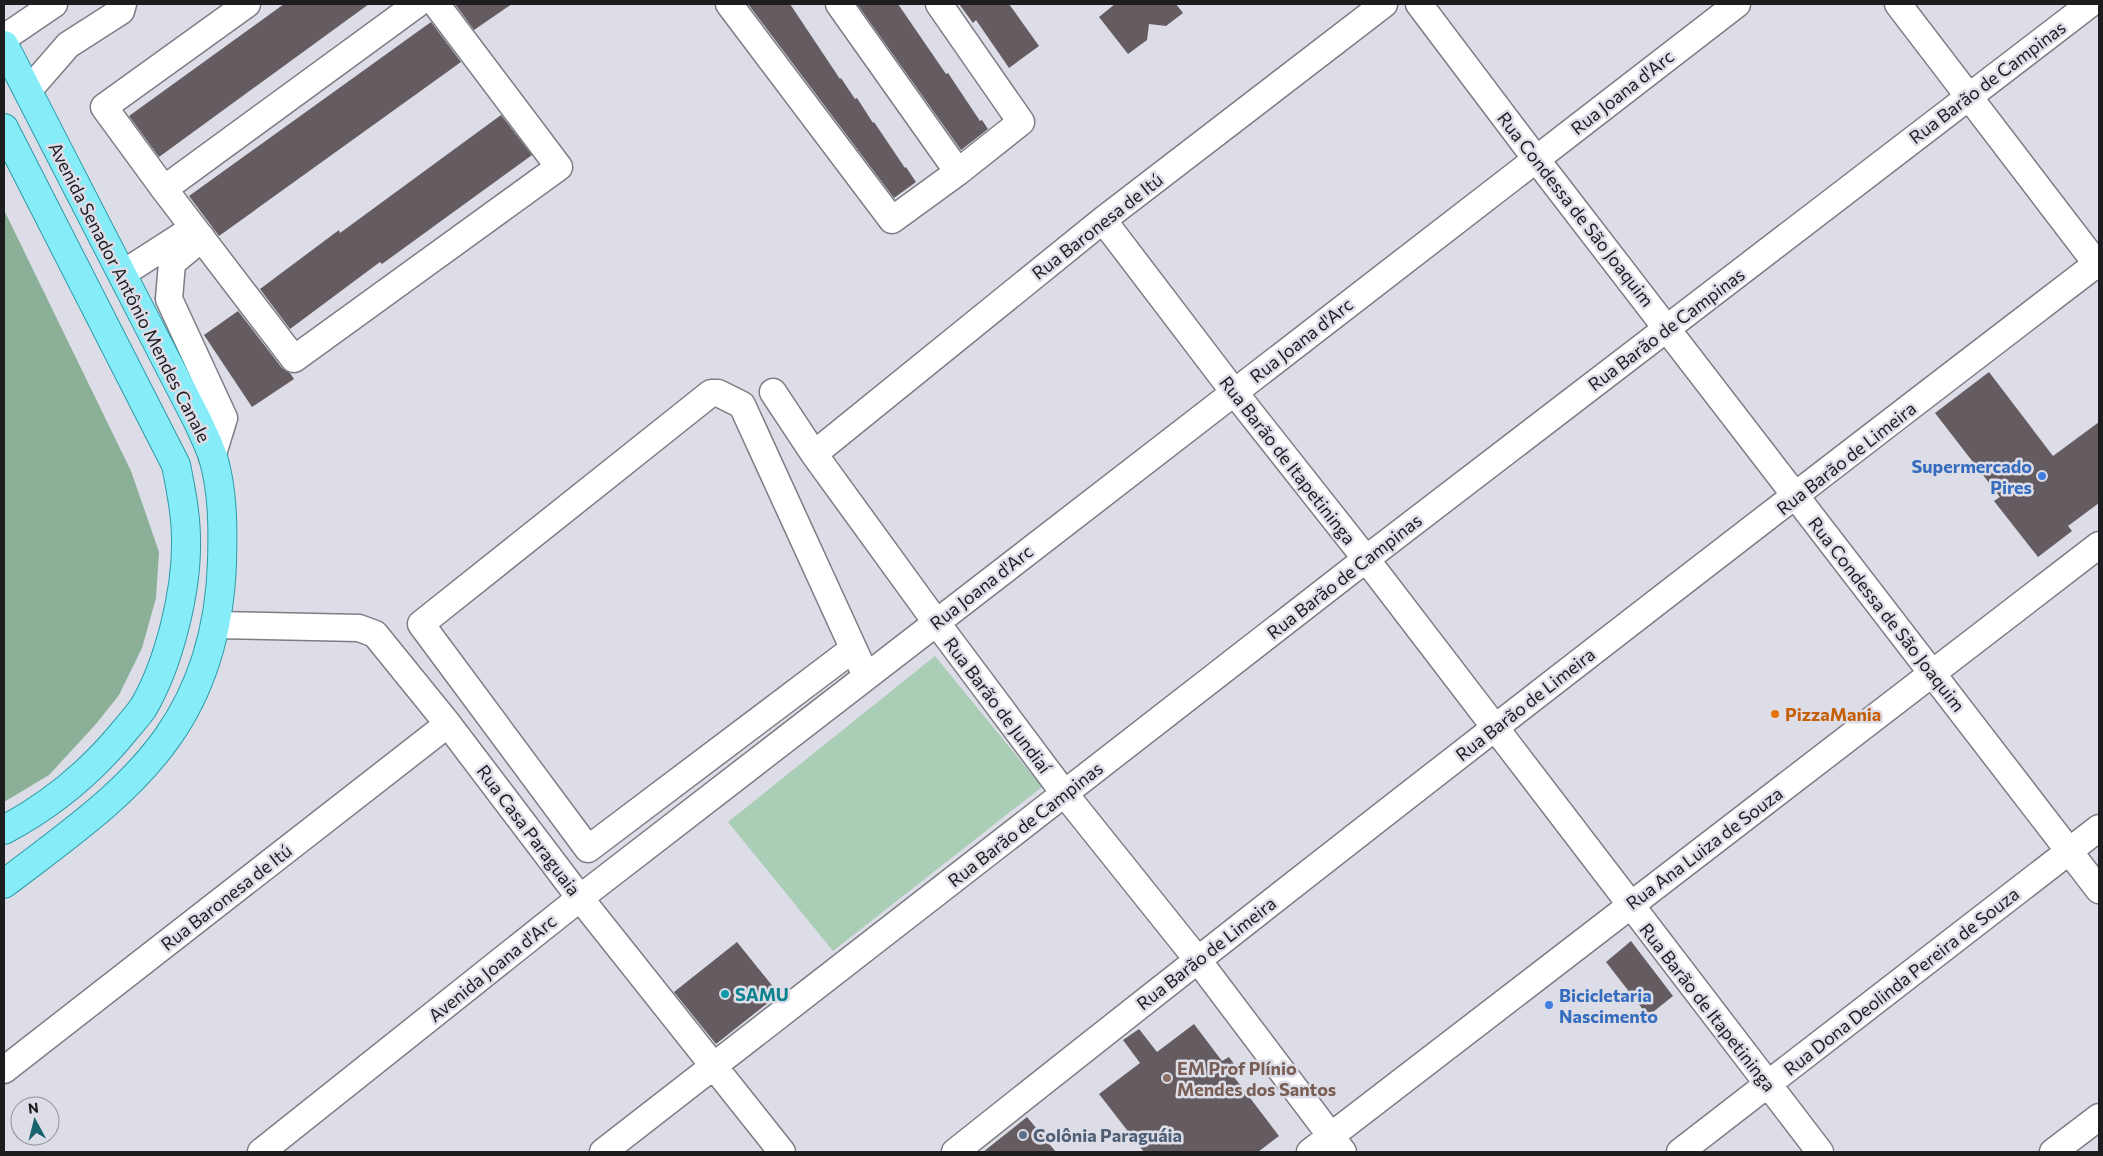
<svg xmlns="http://www.w3.org/2000/svg" width="2103" height="1156" font-family="Commissioner,sans-serif">
<style>
.green{fill:#aacdb6}
.forest{fill:#8baf97}
.building{fill:#645c61}
.lines{fill:none;stroke-linecap:round;stroke-linejoin:round}
.minor-casing{stroke:#7c7d85;stroke-width:29}
.major-casing{stroke:#2d9ba9;stroke-width:30}
.minor{stroke:#fff;stroke-width:26}
.major{stroke:#86ecf8;stroke-width:28}
.shop-dot{fill:#3f7fe0;stroke:#dddde7;stroke-width:2}
.food-dot{fill:#e8710a;stroke:#dddde7;stroke-width:2}
.culture-dot{fill:#0f9aa8;stroke:#dddde7;stroke-width:2}
.education-dot{fill:#8d6e63;stroke:#dddde7;stroke-width:2}
.service-dot{fill:#5c6f8a;stroke:#dddde7;stroke-width:2}
.labels{text-anchor:middle;dominant-baseline:central;stroke-width:5;stroke-linejoin:round;paint-order:stroke}
.street-label{font-size:18px;fill:#1d1d20;stroke:#dddde7}
.shop-label{font-size:18px;font-weight:bold;fill:#366cbe;stroke:#dddde7;text-anchor:end}
.food-label{font-size:18px;font-weight:bold;fill:#c56008;stroke:#dddde7;text-anchor:start}
.culture-label{font-size:18px;font-weight:bold;fill:#0d838f;stroke:#dddde7;text-anchor:start}
.education-label{font-size:18px;font-weight:bold;fill:#785e54;stroke:#dddde7;text-anchor:start}
.service-label{font-size:18px;font-weight:bold;fill:#4e5e75;stroke:#dddde7;text-anchor:start}
</style>
<rect width="100%" height="100%" fill="#dddde7"/>
<path class="green" d="M935,656L1042,787L833,951L728,822Z"/>
<path class="forest" d="M4,210L131,471L159,552L156,598L142,648L119,695L96,724L49,775L4,802Z"/>
<path class="building" d="M284,4H369L159,157L129,116Z
M455,4H512L474,30Z
M748,4H790L840,79L841,78L855,99L857,98L873,123L874,122L905,168L906,167L916,182L894,198Z
M857,4H898L946,74L948,73L980,121L982,120L988,129L961,150Z
M959,4H1009L1039,46L1009,68L976,20L973,23Z
M1115,4H1176L1183,13L1166,26L1149,24L1147,40L1128,54L1099,17Z
M431,22L461,62L219,236L189,196Z
M501,115L532,155L382,264L380,262L290,329L260,289L339,230L340,233Z
M238,311L282,368L290,373L294,379L252,407L204,335Z
M1989,372L2053,456L2099,422V503L2068,526L2072,531L2038,557L1994,501L2000,497L1935,413Z
M1631,941L1673,996L1648,1016L1606,962Z
M737,942L779,994L716,1044L674,992Z
M1194,1024L1222,1061L1229,1057L1237,1068L1231,1073L1279,1136L1258,1152H1144L1099,1094L1140,1063L1123,1040L1139,1029L1157,1052Z
M1027,1117L1056,1152H983Z"/>
<g class="lines">
<g class="minor-casing">
<path id="minor" d="M247,4L104,107L164,189L294,359L559,167L436,4
M729,4L892,220L958,172L1021,122L939,4
M839,4L958,172
M1419,4L1536,159L2099,890
M1898,4L2099,267
M4,38L54,4
M28,91L68,45L121,11L123,4
M164,189L417,4
M1103,220L1234,392L1366,559L1820,1152
M202,238L172,263L169,299L224,418L212,457
M122,274L189,231
M773,392L814,454L936,622L1064,793L1197,959L1343,1152
M814,454L1103,220L1384,4
M215,625L359,628L375,634L448,724L580,898L782,1152
M853,649L588,849L421,624L711,393H718L742,405L866,676
M4,1070L448,724
M261,1152L580,898L1737,4
M603,1152L1366,559L2090,4
M955,1152C1333,851 1715,556 2099,262
M1310,1152L2099,545
M1680,1152L2099,828
M2053,1152L2099,1117"/>
</g>
<g class="major-casing">
<path id="major" d="M4,45L198,422C203,433 209,445 213,457C223,491 223,527 222,562C220,624 204,686 167,738C125,797 61,840 4,884
M4,128L176,465C181,490 186,515 186,540C187,591 169,664 143,708C138,715 132,722 126,729C93,770 51,805 4,830"/>
</g>
<use href="#minor" class="minor"/>
<use href="#major" class="major"/>
</g>
<g class="shop-dot">
<circle cx="2042" cy="476" r="5"/>
<circle cx="1549" cy="1005" r="5"/>
</g>
<circle class="food-dot" cx="1775" cy="714" r="5"/>
<circle class="culture-dot" cx="725" cy="994" r="5"/>
<circle class="education-dot" cx="1167" cy="1078" r="5"/>
<circle class="service-dot" cx="1023" cy="1135" r="5"/>
<g class="labels">
<g class="street-label">
<text transform="translate(1987 82) rotate(-37)">Rua Barão de Campinas</text>
<text transform="translate(1622 92) rotate(-38)">Rua Joana d'Arc</text>
<text transform="translate(1576 209) rotate(52)">Rua Condessa de São Joaquim</text>
<text transform="translate(1097 226) rotate(-38)">Rua Baronesa de Itú</text>
<text transform="translate(130 292) rotate(63)">Avenida Senador Antônio Mendes Canale</text>
<text transform="translate(1666 329) rotate(-37)">Rua Barão de Campinas</text>
<text transform="translate(1301 340) rotate(-38)">Rua Joana d'Arc</text>
<text transform="translate(1846 458) rotate(-38)">Rua Barão de Limeira</text>
<text transform="translate(1288 460) rotate(52)">Rua Barão de Itapetininga</text>
<text transform="translate(1344 576) rotate(-38)">Rua Barão de Campinas</text>
<text transform="translate(981 587) rotate(-38)">Rua Joana d'Arc</text>
<text transform="translate(1887 614) rotate(52)">Rua Condessa de São Joaquim</text>
<text transform="translate(1525 704) rotate(-38)">Rua Barão de Limeira</text>
<text transform="translate(998 705) rotate(53)">Rua Barão de Jundiaí</text>
<text transform="translate(1025 824) rotate(-38)">Rua Barão de Campinas</text>
<text transform="translate(529 830) rotate(53)">Rua Casa Paraguaia</text>
<text transform="translate(1704 848) rotate(-37)">Rua Ana Luiza de Souza</text>
<text transform="translate(226 897) rotate(-38)">Rua Baronesa de Itú</text>
<text transform="translate(1206 953) rotate(-38)">Rua Barão de Limeira</text>
<text transform="translate(492 968) rotate(-39)">Avenida Joana d'Arc</text>
<text transform="translate(1901 981) rotate(-38)">Rua Dona Deolinda Pereira de Souza</text>
<text transform="translate(1708 1007) rotate(52)">Rua Barão de Itapetininga</text>
</g>
<g class="shop-label">
<text x="2032" y="466">Supermercado<tspan x="2032" dy="21">Pires</tspan></text>
<text x="1559" y="995" text-anchor="start">Bicicletaria<tspan x="1559" dy="21">Nascimento</tspan></text>
</g>
<g class="food-label">
<text x="1785" y="714">PizzaMania</text>
</g>
<g class="culture-label">
<text x="735" y="994">SAMU</text>
</g>
<g class="education-label">
<text x="1177" y="1068">EM Prof Plínio<tspan x="1177" dy="21">Mendes dos Santos</tspan></text>
</g>
<g class="service-label">
<text x="1033" y="1135">Colônia Paraguáia</text>
</g>
</g>
<rect width="2103" height="1156" fill="none" stroke="#1d1d20" stroke-width="10"/>
<g transform="translate(35 1121) rotate(353)"><circle r="24" fill="#dddde7" stroke="#909097"/>
<path d="M0-4L9 19L0 12L-9 19Z" fill="#17646d"/>
<text y="-8" font-size="14" font-weight="bold" text-anchor="middle" fill="#1d1d20">N</text>
</g>
</svg>
